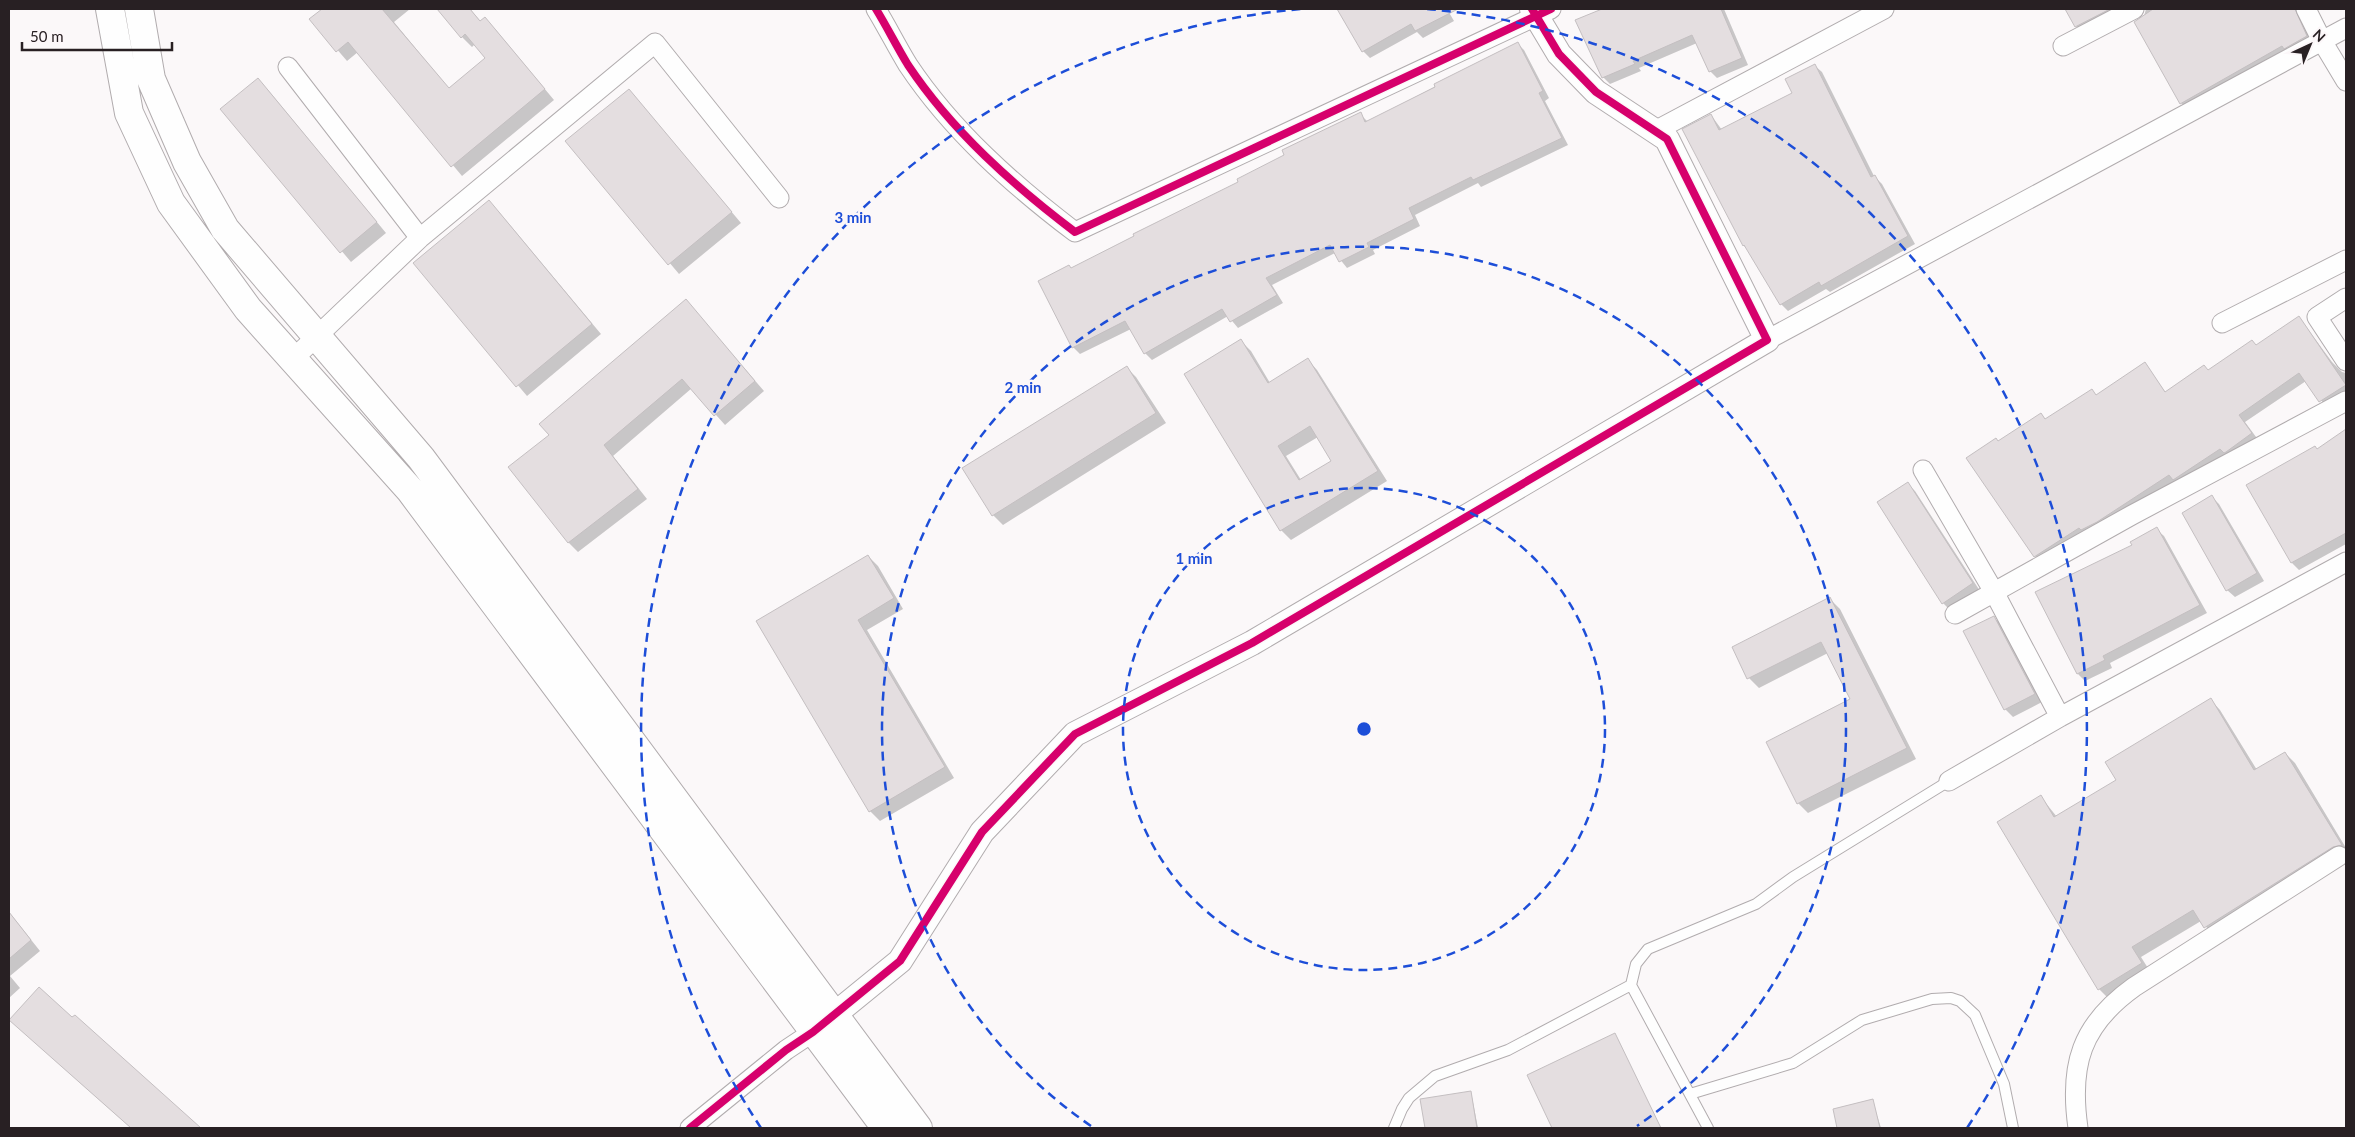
<svg xmlns="http://www.w3.org/2000/svg" width="2355" height="1137" font-family="Lato,sans-serif">
<style>
.shadow{fill:#0003;fill-rule:evenodd}
.building{fill:#e4dee0;stroke:#c4bfc1;fill-rule:evenodd}
.lines{fill:none;stroke-linecap:round;stroke-linejoin:round}
.service-casing{stroke:#b1acae;stroke-width:12}
.minor-casing{stroke:#b1acae;stroke-width:21}
.tertiary-casing{stroke:#b1acae;stroke-width:26}
.secondary-casing{stroke:#b1acae;stroke-width:30}
.service{stroke:#fefefe;stroke-width:10}
.minor{stroke:#fefefe;stroke-width:19}
.tertiary{stroke:#fefefe;stroke-width:24}
.secondary{stroke:#fefefe;stroke-width:28}
.cycleway-casing{stroke:#fcf7f9;stroke-width:11}
.cycleway{stroke:#d6006c;stroke-width:8}
.ring{fill:none;stroke:#1d4ed8;stroke-width:2.5;stroke-dasharray:9 6}
.centre{fill:#1d4ed8;stroke:#fcf7f9;stroke-width:2.5}
.ring-label{font-size:15px;text-anchor:middle;font-weight:bold;fill:#1d4ed8;stroke:#fcf7f9;stroke-width:5;stroke-linejoin:round;paint-order:stroke}
</style>
<rect width="100%" height="100%" fill="#fbf8f9"/>
<path class="shadow" d="M324,9H410L394,22L449,89L487,58L475,44L472,47L462,37L438,9H470L481,22L485,19L495,29L554,100L462,176L358,52L347,61L311,19Z
M1339,9H1384L1387,14L1398,9H1447L1454,21L1423,38L1417,32L1370,58L1363,51Z
M1605,9H1724L1748,65L1717,78L1710,71L1697,43L1639,68L1641,71L1610,84L1603,77L1577,21Z
M2066,9H2131L2084,34L2076,26Z
M2146,9H2301L2313,43L2189,110L2181,103L2144,16Z
M1517,43L1524,50L1549,98L1545,101L1568,145L1481,187L1478,183L1415,215L1420,226L1373,250L1375,254L1347,268L1335,253L1272,285L1283,303L1238,328L1228,316L1152,360L1145,353L1131,329L1080,354L1073,347L1071,269L1240,183L1360,114L1368,122Z
M1814,65L1822,72L1874,176L1882,184L1915,244L1830,292L1826,289L1788,311L1781,304L1750,252L1744,246L1684,130L1711,115L1722,130L1794,94Z
M268,90L386,233L351,262L222,110Z
M629,90L741,223L679,274L567,141Z
M499,212L601,334L527,396L415,263Z
M686,301L764,391L725,425L692,388L613,456L647,499L578,552L569,543L551,435Z
M2299,317L2332,362L2342,372L2346,373V396L2328,409L2306,381L2245,422L2259,441L2042,563L2035,556L1999,443L2041,414L2046,420L2092,391L2097,396L2145,364L2166,393L2208,371L2252,341L2257,346Z
M1241,341L1251,351L1270,383L1308,360L1317,370L1387,481L1291,540L1281,530ZM1318,437L1333,461L1301,480L1286,456Z
M1126,367L1136,377L1166,423L1003,525L993,515Z
M2346,430V544L2299,570L2292,563L2248,486L2317,450Z
M1908,484L1915,491L1980,591L1950,610L1943,603Z
M2212,497L2219,504L2264,581L2235,597L2227,590Z
M2156,529L2164,536L2207,613L2110,663L2112,668L2085,681L2078,674L2133,546Z
M868,556L878,566L903,609L867,630L954,778L880,821L870,811L757,621Z
M1830,599L1840,609L1916,759L1808,813L1798,803L1852,699L1828,653L1759,688L1749,678Z
M1993,617L2001,624L2042,702L2013,717L2005,709Z
M2211,700L2220,710L2257,770L2285,753L2295,763L2346,848V855L2214,936L2201,921L2141,957L2151,973L2108,998L2099,989L2041,797L2057,817L2117,781Z
M9,912L40,951L10,976L20,988L9,998Z
M75,1017L199,1128H131L20,1029L73,1019Z
M1616,1036L1661,1128H1554L1528,1076Z
M1471,1092L1478,1128H1426L1421,1100Z
M1872,1100L1881,1128H1839L1834,1110Z"/>
<path class="building" d="M322,9H382L449,88L485,58L465,34L461,38L437,9H470L480,21L485,17L545,89L451,167L348,42L336,52L309,19Z
M1337,9H1458L1415,31L1411,24L1362,52Z
M1602,9H1721L1742,58L1709,72L1692,35L1633,61L1635,64L1602,78L1575,20Z
M2065,9H2110L2075,27Z
M2153,9H2295L2307,36L2284,49L2282,46L2180,104L2134,22Z
M1518,42L1543,91L1539,93L1562,138L1473,180L1471,177L1409,208L1414,219L1367,243L1369,247L1339,262L1330,245L1266,278L1277,295L1230,322L1222,309L1144,354L1125,321L1072,348L1038,281L1069,265L1071,268L1134,236L1133,234L1238,182L1237,179L1284,155L1282,150L1361,112L1365,122L1435,87L1434,84Z
M1815,64L1871,177L1875,175L1908,236L1821,286L1819,282L1780,305L1744,245L1743,246L1682,129L1711,114L1719,130L1792,93L1785,79Z
M258,78L377,222L340,253L220,109Z
M629,89L732,212L668,265L565,141Z
M489,200L592,324L516,387L413,263Z
M686,299L755,381L714,416L682,379L604,445L638,489L568,543L508,467L549,435L539,424Z
M2299,316L2346,385L2319,402L2299,373L2239,415L2252,433L2226,452L2224,453L2220,449L2173,480L2169,475L2097,522L2081,530L2079,528L2034,557L1966,458L1996,438L1998,441L2041,413L2045,419L2092,389L2096,395L2145,362L2165,392L2204,365L2208,370L2252,340L2256,345Z
M1241,339L1268,383L1308,358L1378,471L1280,531L1184,374ZM1310,426L1331,461L1299,480L1278,446Z
M1127,366L1156,413L992,516L962,468Z
M2346,429V533L2291,563L2246,485L2315,446L2317,449Z
M1908,482L1973,583L1942,604L1877,502Z
M2212,495L2257,573L2226,591L2182,513Z
M2157,527L2200,605L2103,656L2105,660L2077,674L2035,592L2132,545L2130,542Z
M868,555L894,598L858,620L945,767L869,812L756,621Z
M1830,597L1907,748L1797,804L1766,742L1850,699L1821,642L1747,679L1732,647Z
M1994,616L2035,694L2004,710L1963,631Z
M2211,698L2254,770L2285,752L2342,845L2333,847L2204,928L2193,910L2132,947L2142,963L2098,990L1997,822L2041,795L2054,817L2116,780L2105,762Z
M9,912L31,940L9,959Z
M39,987L72,1017L75,1015L201,1128H131L9,1020Z
M1615,1033L1661,1128H1552L1527,1075Z
M1471,1091L1477,1128H1425L1420,1099Z
M1873,1099L1880,1128H1837L1833,1109Z"/>
<g class="lines">
<g class="service-casing">
<path id="service" d="M1631,985L1636,964L1648,949L1756,904L1793,877L1949,781
M1690,1094L1793,1063L1862,1020L1932,999L1951,998L1960,1001L1975,1015L2004,1084L2013,1128
M1394,1128L1402,1109L1409,1098L1435,1076L1508,1050L1631,985L1708,1128"/>
</g>
<g class="minor-casing">
<path id="minor" d="M876,9C887,27 897,47 908,65C952,131 1013,185 1075,232L1551,9
M2306,9L2322,41L2346,81
M2063,46L2134,9
M288,67L420,238
M1655,131L1884,9
M2346,298L2317,317L2346,361
M2222,323L2346,260
M1767,340L2346,28
M292,360L420,238L655,43L779,198
M1923,470L1994,592L2060,717
M1955,614L2132,515L2346,401
M1949,781L2060,717L2346,562
M690,1128L786,1050L813,1032
M2078,1128C2069,1065 2081,1025 2134,987L2339,856"/>
</g>
<g class="tertiary-casing">
<path id="tertiary" d="M819,1027L900,961L982,832L1075,734L1252,643L1767,340L1667,139L1596,92L1559,54L1532,9"/>
</g>
<g class="secondary-casing">
<path id="secondary" d="M110,9L129,113L171,203L248,309L410,490L886,1128
M139,9L151,79L187,162L225,229L421,458L918,1128"/>
</g>
<use href="#service" class="service"/>
<use href="#minor" class="minor"/>
<use href="#tertiary" class="tertiary"/>
<use href="#secondary" class="secondary"/>
<g class="cycleway-casing">
<path id="cycleway" d="M876,9C887,27 897,47 908,65C952,131 1013,185 1075,232L1551,9
M690,1128L786,1050L813,1032L900,961L982,832L1075,734L1252,643L1767,340L1667,139L1596,92L1559,54L1532,9"/>
</g>
<use href="#cycleway" class="cycleway"/>
</g>
<g class="ring">
<circle cx="1364" cy="729" r="241"/>
<path d="M1091 1126A482 482 0 1 1 1637 1126"/>
<path d="M761 1128A723 723 0 0 1 1301 9M1427 9A723 723 0 0 1 1967 1128"/>
</g>
<circle cx="1364" cy="729" r="8" class="centre"/>
<g class="ring-label">
<text x="853" y="223">3 min</text>
<text x="1023" y="393">2 min</text>
<text x="1194" y="564">1 min</text>
</g>
<rect width="2355" height="1137" fill="none" stroke="#282023" stroke-width="20"/>
<g transform="translate(2310 45) rotate(44)" stroke="#fcf7f9" stroke-width="4" paint-order="stroke">
<path d="M0-4L9 19L0 12L-9 19Z" fill="#282023"/>
<text y="-8" font-size="14" font-weight="bold" text-anchor="middle" fill="#282023">N</text>
</g>
<path d="M22 42v8h150v-8" fill="none" stroke="#282023" stroke-width="2.5"/>
<text x="30" y="42" font-size="15" fill="#282023" stroke="#fcf7f9" stroke-width="4" paint-order="stroke">50 m</text>
</svg>
